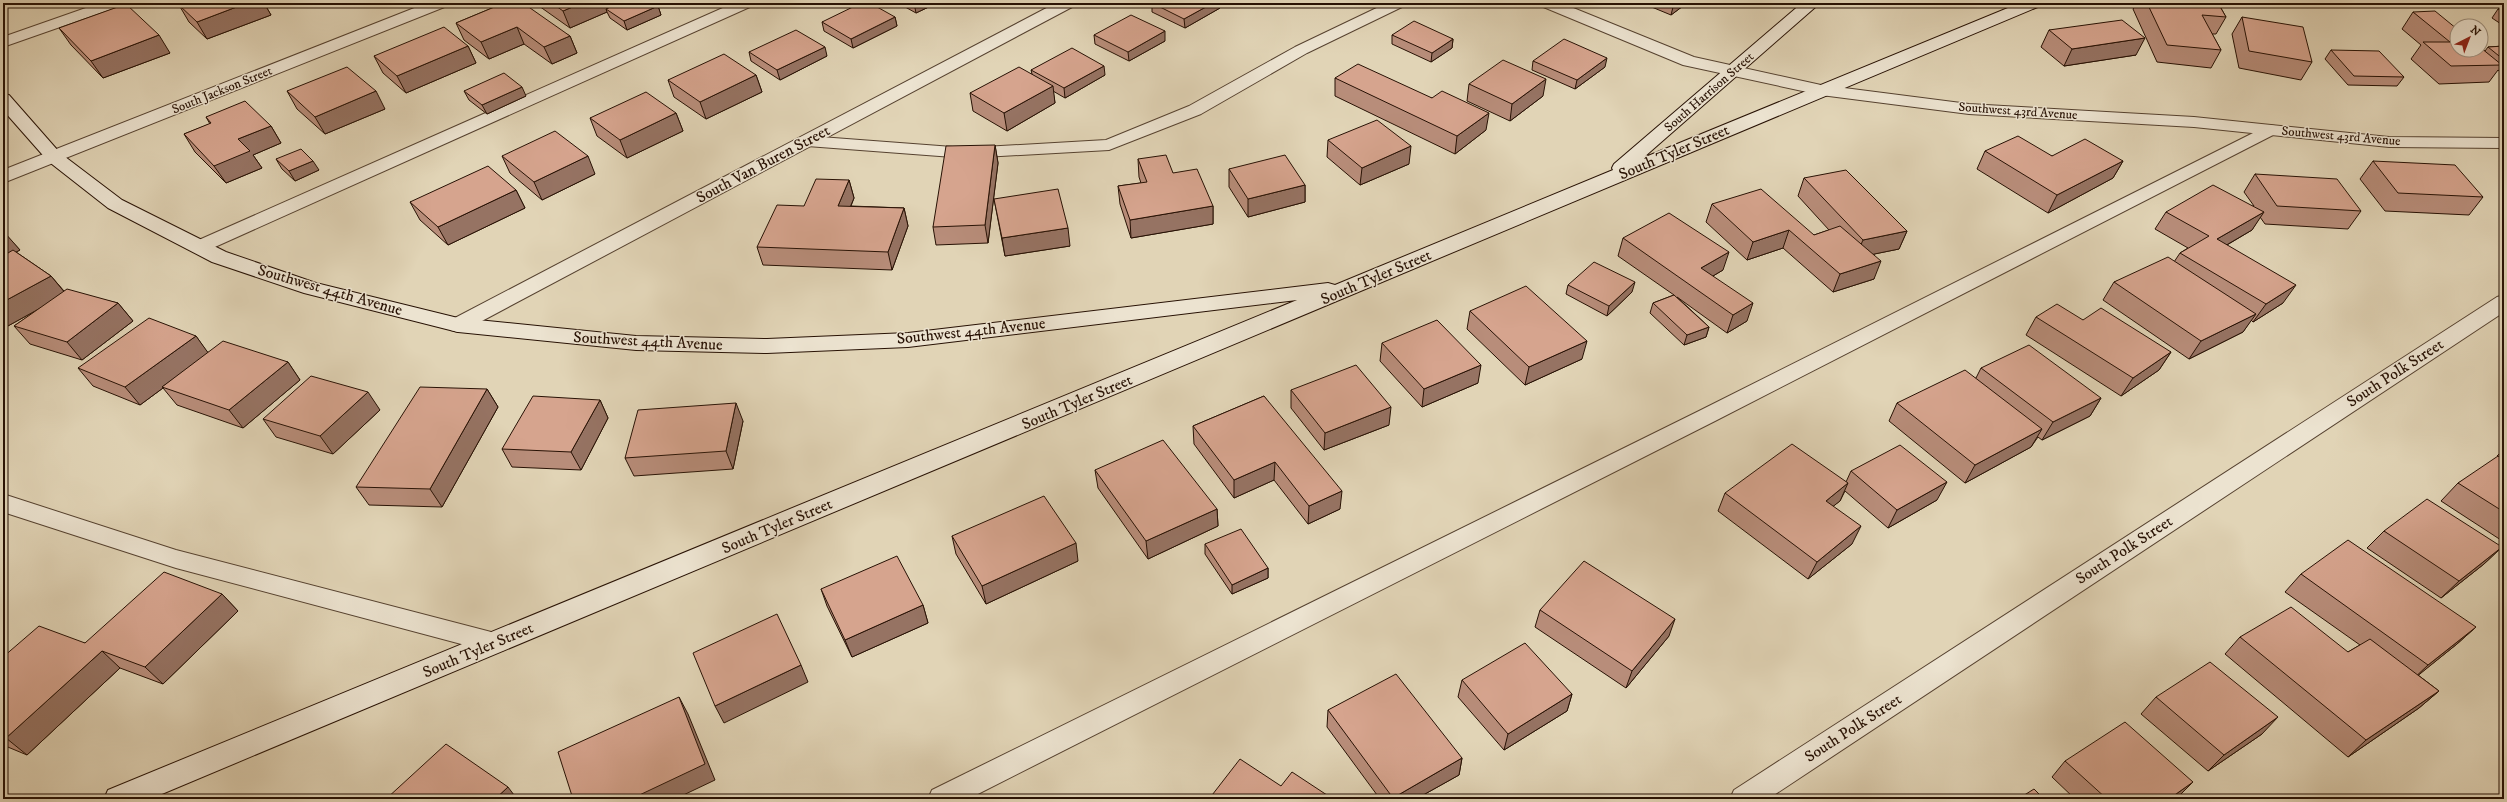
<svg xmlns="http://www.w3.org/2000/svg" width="2507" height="802" font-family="'IM FELL DW Pica',serif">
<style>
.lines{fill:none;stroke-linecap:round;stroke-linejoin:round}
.lane-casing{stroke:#564230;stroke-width:2}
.street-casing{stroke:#564230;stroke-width:2}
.secondary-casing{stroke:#271104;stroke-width:2}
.lane{fill:#ece3d0;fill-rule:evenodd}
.street{fill:#ece3d0;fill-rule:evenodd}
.secondary{fill:#ece3d0;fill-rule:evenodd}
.wall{fill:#b88d7a;stroke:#271104}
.shaded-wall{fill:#967363;stroke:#271104}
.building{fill:#d6a48e;stroke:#271104}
.labels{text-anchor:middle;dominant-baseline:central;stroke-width:3;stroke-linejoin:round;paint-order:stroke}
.far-street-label{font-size:13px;fill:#271104;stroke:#ece3d0}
.street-label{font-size:16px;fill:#271104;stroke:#ece3d0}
</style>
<rect width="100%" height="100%" fill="#e1d4b6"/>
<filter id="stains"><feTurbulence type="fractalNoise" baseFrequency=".005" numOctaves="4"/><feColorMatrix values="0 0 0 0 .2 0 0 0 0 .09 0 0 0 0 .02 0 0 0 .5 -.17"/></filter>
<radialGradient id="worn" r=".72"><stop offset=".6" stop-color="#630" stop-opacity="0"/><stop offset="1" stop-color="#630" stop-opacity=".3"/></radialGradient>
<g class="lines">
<g class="lane-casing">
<path id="lane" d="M100,3H123L120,6L3,47V37Z
M734,3H755L752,6L206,251L199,253L192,251L190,247L192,243Z
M1387,3H1407L1404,6L1307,53L1201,114L1109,150L966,158L807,146L801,145L798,141L801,137L807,136L966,148L1106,140L1189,106L1295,47Z
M2269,125L2275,126L2278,130L2275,134L1715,421L968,799H928L932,790L1699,411Z
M3,494L176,550L495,633L504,636L507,643L504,650L495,653L176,568L3,512Z"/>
</g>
<g class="street-casing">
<path id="street" d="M427,3H449L447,6L3,183V170Z
M1056,3H1076L1074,6L465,330L458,332L451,330L448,325L451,320Z
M1539,3H1561L1694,57L1821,85L1969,104L2194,117L2389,137L2504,138V148L2389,147L2194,127L1969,114L1821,95L1683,65L1541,6Z
M2504,295V312L1768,799H1730L1734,790L2497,297Z"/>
</g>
<g class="secondary-casing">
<path id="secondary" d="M1802,3H1820L1643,158L2020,3H2042L2040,6L150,799H104L108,790L1297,300L908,347L767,353L636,350L458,332L304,293L212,262L108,208L48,161L3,110V94L9,95L60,153L122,200L226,252L316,283L458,318L636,336L767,339L908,333L1328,283L1335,285L1613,170L1612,168L1614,164Z"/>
</g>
<use href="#lane" class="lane"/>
<use href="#street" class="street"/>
<use href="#secondary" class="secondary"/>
</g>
<path class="wall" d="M186,3H264L271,15L207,39L189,22L179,5Z
M504,3L570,36L577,53L552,64L524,44L489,59L464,40L456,23Z
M538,3H654L658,6L661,15L627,30L610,18L607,12L570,28L539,6Z
M898,3H937L916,13Z
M1152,3L1220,8L1185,28L1152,12Z
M1642,3H1687L1671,15Z
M2137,3H2218L2226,17L2216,34H2212L2221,50L2211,68L2157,62L2133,9Z
M2504,8V26L2492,18L2498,9Z
M2413,12L2485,51L2488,47L2504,46V75L2498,70L2489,82L2439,84L2411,59L2421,45L2402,29Z
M895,17L897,26L853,48L824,31L822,22Z
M2242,17L2312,62L2301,80L2239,68L2232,34Z
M59,28L170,53L103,78L71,45Z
M2049,30L2136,55L2064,66L2041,47Z
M1094,35L1165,41L1129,61L1095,44Z
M1392,35L1453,39L1452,48L1431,62L1392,44Z
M468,46L476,63L406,93L383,73L374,56Z
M2331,50L2404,77L2397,86L2348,85L2325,59Z
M749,52L827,56L780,80L751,61Z
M1533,61L1605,67L1575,89L1532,70Z
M1031,70L1105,75L1065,98L1053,91L1055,103L1007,131L973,111L970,93L1032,74Z
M756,75L762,92L706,119L674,97L668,80Z
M1335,78L1432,98L1486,130L1455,154L1335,96Z
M1469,84L1543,96L1510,121L1467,101Z
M287,91L385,109L325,134L297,109Z
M464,91L526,96L487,114L469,100Z
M676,113L683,131L627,158L597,136L590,118Z
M206,117L271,126L281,143L253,155L262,168L226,183L195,152L184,134L210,124Z
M1328,140L1409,164L1360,185L1327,157Z
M995,145L998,163L988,243L936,245L933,227Z
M1985,151L2123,161L2113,178L2048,213L1977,169Z
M502,156L595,174L542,200L510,173Z
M276,159L319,170L295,181L282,169Z
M1138,159L1173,173L1213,206V224L1131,238L1120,204L1118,186L1141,183L1139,177Z
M2373,161L2483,197L2469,215L2385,211L2360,179Z
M1229,169L1305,185V202L1248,217L1229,187Z
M2255,174L2361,211L2348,229L2265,224L2260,217L2252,230L2227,245L2283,303L2253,322L2251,320L2243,332L2189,359L2103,300L2114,282L2174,262L2180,253L2188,248L2155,229L2166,212L2254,206L2244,192Z
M1804,178L1907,231L1899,249L1874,254V279L1833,292L1783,248L1747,260L1706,222L1712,204L1814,235L1829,230L1798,196Z
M849,180L854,198L851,206L904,208L908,226L892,270L763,265L757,247L804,206Z
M516,190L525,208L448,245L420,220L410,202Z
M994,199L1070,246L1005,256Z
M3,232L20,250L16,252L51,276L64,291L118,303L133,321L82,360L30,344L14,326L39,309L6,327L3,325Z
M1623,238L1723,270L1713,276L1747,321L1727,333L1677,297L1709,327L1706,337L1684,345L1650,313L1653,303L1674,295L1618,256Z
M1568,285L1632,292L1607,316L1566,294Z
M1470,311L1582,359L1525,385L1467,329Z
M2036,317L2083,320L2171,352L2159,370L2121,396L2026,335Z
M196,336L207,352L288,362L300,380L243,428L177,405L163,388L140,405L93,386L78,368Z
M1382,343L1478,383L1422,407L1380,361Z
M1981,368L2101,398L2090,416L2042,440L2038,437L2031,447L1965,483L1889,421L1897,403L1976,378Z
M487,389L498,407L442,507L369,505L356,487Z
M1291,390L1389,425L1324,450L1291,408Z
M1264,396L1340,509L1308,524L1274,480L1234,498L1194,444L1193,426Z
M600,400L608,418L581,470L512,467L502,449Z
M380,410L333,454L276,437L263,419Z
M743,421L733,469L634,476L625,458Z
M2504,449V460L2497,456Z
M2504,460V542L2441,501L2458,483Z
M1095,470L1217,509L1218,526L1148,559L1098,488Z
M1851,471L1937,500L1888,528L1845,491L1840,501L1833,506L1852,544L1808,579L1718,511L1725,493L1846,482Z
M2384,531L2502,547L2484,564L2441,598L2367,548Z
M952,536L1078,561L986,604L956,554Z
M1205,544L1268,568V578L1232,594L1205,554Z
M2301,574L2476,627L2457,644L2418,675L2439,691L2419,708L2348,757L2225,654L2240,637L2348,652L2360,645L2285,592Z
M821,589L923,605L928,623L852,657L827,606Z
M222,594L238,611L163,684L120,668L27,755L3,745V657L85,643Z
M1540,610L1669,636L1626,688L1535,627Z
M1462,680L1572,694L1567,711L1504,750L1458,697Z
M2156,697L2262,734L2208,771L2141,714Z
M1328,710L1462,758L1459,775L1416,799H1380L1327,727Z
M2065,761L2193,782L2176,799H2075L2052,777Z"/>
<path class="shaded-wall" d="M13,3H27L16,7Z
M247,3H264L271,15L207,39L197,22Z
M310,3H317L311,5Z
M582,3H620L606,9L607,12L570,28L563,11Z
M827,3H833L828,5Z
M914,3H937L916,13Z
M1213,3H1220V8L1185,28L1184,19Z
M1674,3H1687L1671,15Z
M658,6L661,15L627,30L624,21Z
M895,17L897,26L853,48L851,39Z
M517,27L524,44L489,59L481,42Z
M1165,31V41L1129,61L1128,52Z
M159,35L170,53L103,78L91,61Z
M570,36L577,53L552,64L544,47Z
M2145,38L2136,55L2064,66L2072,49Z
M1453,39L1452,48L1431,62L1432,53Z
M468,46L476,63L406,93L397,76Z
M825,47L827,56L780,80L777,70Z
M1607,58L1605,67L1575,89L1577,80Z
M1104,66L1105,75L1065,98L1064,88Z
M756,75L762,92L706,119L700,102Z
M1546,79L1543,96L1510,121L1512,104Z
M1053,86L1055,103L1007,131L1004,113Z
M522,87L526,96L487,114L482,105Z
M376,91L385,109L325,134L315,117Z
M676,113L683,131L627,158L620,140Z
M1489,113L1486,130L1455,154L1457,136Z
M271,126L281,143L253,155L262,168L226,183L214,166L238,139Z
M995,145L998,163L988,243L985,225Z
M1411,146L1409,164L1360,185L1362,168Z
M588,156L595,174L542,200L534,182Z
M313,161L319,170L295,181L289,171Z
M2123,161L2113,178L2048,213L2057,195Z
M849,180L854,198L843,224L838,206Z
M1305,185V202L1248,217V199Z
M516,190L525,208L448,245L438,227Z
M1213,206V224L1131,238L1130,220Z
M904,208L908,226L892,270L888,252Z
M2264,212L2252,230L2206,257L2217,239Z
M1068,228L1070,246L1005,256L1002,238Z
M1789,230L1783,248L1747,260L1753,242Z
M1907,231L1899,249L1855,258L1863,240Z
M5,233L20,250L3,259V234Z
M1729,252L1723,270L1696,286L1701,268Z
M1881,261L1874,279L1833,292L1840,274Z
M51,276L66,294L6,327L3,323V302Z
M1635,282L1632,292L1607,316L1609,306Z
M2296,285L2283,303L2253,322L2266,304Z
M118,303L133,321L82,360L67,342Z
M1753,303L1747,321L1727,333L1733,315Z
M2256,314L2243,332L2189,359L2201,341Z
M1709,327L1706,337L1684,345L1687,335Z
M196,336L209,354L162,387L163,388L140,405L125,387Z
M1587,341L1582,359L1525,385L1529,367Z
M2171,352L2159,370L2121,396L2133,378Z
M288,362L300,380L243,428L229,410Z
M1481,365L1478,383L1422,407L1424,389Z
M487,389L498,407L442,507L430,489Z
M368,392L380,410L333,454L320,436Z
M2101,398L2090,416L2042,440L2053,422Z
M600,400L608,418L581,470L571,452Z
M736,403L743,421L733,469L726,451Z
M1391,407L1389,425L1324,450L1325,433Z
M2042,429L2031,447L1965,483L1975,465Z
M1275,462L1274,480L1234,498V480Z
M1947,482L1937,500L1888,528L1897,510Z
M1848,483L1840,501L1817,519L1826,501Z
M1342,491L1340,509L1308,524L1309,506Z
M1217,509L1218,526L1148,559L1146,541Z
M1861,526L1852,544L1808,579L1817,562Z
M1076,543L1078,561L986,604L982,586Z
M2502,547L2484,564L2441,598L2459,581Z
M1268,568V578L1232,594V585Z
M222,594L238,611L163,684L145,667Z
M923,605L928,623L852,657L845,640Z
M1675,619L1669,636L1626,688L1632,671Z
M2476,627L2457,644L2410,682L2428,665Z
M102,651L120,668L27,755L6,738Z
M801,665L808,682L724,723L715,706Z
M2439,691L2419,708L2348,757L2366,740Z
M1572,694L1567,711L1504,750L1508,734Z
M679,697L688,714L715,780L675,799H631Z
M2278,717L2262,734L2208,771L2224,755Z
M1462,758L1459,775L1416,799H1392L1393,798Z
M2193,782L2176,799H2169Z
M508,787L517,799H495Z"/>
<path class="building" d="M186,3H247L197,22L179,5Z
M504,3H523L570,36L544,47L517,27L481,42L456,23Z
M552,3H582L563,11Z
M620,3H654L658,6L624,21L606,9Z
M861,3H870L895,17L851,39L822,22Z
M1152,3H1213L1184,19Z
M2147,3H2218L2226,17L2202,15L2221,50L2167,45Z
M126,4L159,35L91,61L59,28Z
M2504,8V13L2498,9Z
M2435,11L2457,29V50H2481V48L2502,65L2451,66L2423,42H2450L2413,12Z
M1131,15L1165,31L1128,52L1094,35Z
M2242,17L2303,27L2312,62L2249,51Z
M2122,20L2145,38L2072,49L2049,30Z
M1414,21L1453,39L1432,53L1392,35Z
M444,27L468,46L397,76L374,56Z
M796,30L825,47L777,70L749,52Z
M1564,39L1607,58L1577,80L1533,61Z
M2504,46V60L2488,47Z
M1072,48L1104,66L1064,88L1031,70Z
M2331,50L2379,51L2404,77L2354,76Z
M724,54L756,75L700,102L668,80Z
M1503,60L1546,79L1512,104L1469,84Z
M1358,64L1432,98L1442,91L1489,113L1457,136L1335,78Z
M347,67L376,91L315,117L287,91Z
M1019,67L1053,86L1004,113L970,93Z
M504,73L522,87L482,105L464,91Z
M646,92L676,113L620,140L590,118Z
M245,101L271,126L238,139L250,151L214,166L184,134L211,123L206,117Z
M1377,120L1411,146L1362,168L1328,140Z
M555,131L588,156L534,182L502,156Z
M2018,136L2052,156L2085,139L2123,161L2057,195L1985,151Z
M995,145L985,225L933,227L946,146Z
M301,149L313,161L289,171L276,159Z
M1166,155L1173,173L1197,169L1213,206L1130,220L1118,186L1147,182L1138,159Z
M1285,155L1305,185L1248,199L1229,169Z
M2373,161L2455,165L2483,197L2398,193Z
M488,166L516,190L438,227L410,202Z
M1846,170L1907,231L1863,240L1804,178Z
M2255,174L2337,179L2361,211L2277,206Z
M816,179L849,180L838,206L904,208L888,252L757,247L777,205L804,206Z
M2213,185L2264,212L2217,239L2296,285L2266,304L2180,253L2209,236L2166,212Z
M1058,189L1068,228L1002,238L994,199Z
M1761,189L1814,235L1840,226L1881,261L1840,274L1789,230L1753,242L1712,204Z
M1669,213L1729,252L1701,268L1753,303L1733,315L1623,238Z
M13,250L51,276L3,302V256Z
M2168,257L2256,314L2201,341L2114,282Z
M1594,262L1635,282L1609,306L1568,285Z
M1526,286L1587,341L1529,367L1470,311Z
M67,289L118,303L67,342L14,326Z
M1674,295L1709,327L1687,335L1653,303Z
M2057,304L2083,320L2101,308L2171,352L2133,378L2036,317Z
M149,318L196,336L125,387L78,368Z
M1437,320L1481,365L1424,389L1382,343Z
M223,341L288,362L229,410L162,387Z
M2029,345L2101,398L2053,422L1981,368Z
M1356,365L1391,407L1325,433L1291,390Z
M1965,370L2042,429L1975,465L1897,403Z
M311,376L368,392L320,436L263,419Z
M420,387L487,389L430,489L356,487Z
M533,396L600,400L571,452L502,449Z
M1264,396L1342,491L1309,506L1275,462L1234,480L1193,426Z
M736,403L726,451L625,458L638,410Z
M1163,440L1217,509L1146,541L1095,470Z
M1792,444L1848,483L1826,501L1861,526L1817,562L1725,493Z
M1900,445L1947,482L1897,510L1851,471Z
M2498,456L2504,460V512L2458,483Z
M1044,496L1076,543L982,586L952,536Z
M2427,499L2502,547L2459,581L2384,531Z
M1241,529L1268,568L1232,585L1205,544Z
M2348,540L2476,627L2428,665L2301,574Z
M897,556L923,605L845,640L821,589Z
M1584,561L1675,619L1632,671L1540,610Z
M164,572L222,594L145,667L102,651L6,738L3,737V657L39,626L85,643Z
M2291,607L2348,652L2370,639L2439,691L2366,740L2240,637Z
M777,614L801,665L715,706L693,653Z
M1525,643L1572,694L1508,734L1462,680Z
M2210,662L2278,717L2224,755L2156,697Z
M1396,674L1462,758L1393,798L1328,710Z
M679,697L705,764L631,799H573L558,752Z
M2125,722L2193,782L2169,799H2107L2065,761Z
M446,744L508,787L495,799H386Z
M1240,759L1281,786L1292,772L1333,799H1209Z
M2034,789L2044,799H2018Z"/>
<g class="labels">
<g class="far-street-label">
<text transform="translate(222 90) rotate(-22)">South Jackson Street</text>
<text transform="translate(1709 92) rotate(-41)">South Harrison Street</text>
<text transform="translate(2018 111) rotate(4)">Southwest 43rd Avenue</text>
<text transform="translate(2341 136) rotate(5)">Southwest 43rd Avenue</text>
</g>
<g class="street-label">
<text transform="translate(1674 152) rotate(-23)">South Tyler Street</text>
<text transform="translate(763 164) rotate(-28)">South Van Buren Street</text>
<text transform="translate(1376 277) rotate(-23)">South Tyler Street</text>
<text transform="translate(330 290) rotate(16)">Southwest 44th Avenue</text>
<text transform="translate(971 331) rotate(-6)">Southwest 44th Avenue</text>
<text transform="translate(648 341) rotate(3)">Southwest 44th Avenue</text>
<text transform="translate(2395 373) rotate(-33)">South Polk Street</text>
<text transform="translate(1077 402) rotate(-23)">South Tyler Street</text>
<text transform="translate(777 526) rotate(-23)">South Tyler Street</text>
<text transform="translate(2124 550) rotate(-33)">South Polk Street</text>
<text transform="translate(478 650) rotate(-23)">South Tyler Street</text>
<text transform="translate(1853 728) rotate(-33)">South Polk Street</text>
</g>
</g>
<rect width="2507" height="802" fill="none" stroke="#e1d4b6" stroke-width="16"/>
<rect x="4" y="4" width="2499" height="794" fill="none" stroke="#271104" stroke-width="2"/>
<rect x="8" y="8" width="2491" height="786" fill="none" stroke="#271104"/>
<g transform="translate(2469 38) rotate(42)"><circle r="19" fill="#ece3d0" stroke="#9d8f7e"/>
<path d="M0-3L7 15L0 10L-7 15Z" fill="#8f2418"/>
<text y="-6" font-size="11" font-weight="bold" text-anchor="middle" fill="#271104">N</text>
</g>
<rect width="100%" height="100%" filter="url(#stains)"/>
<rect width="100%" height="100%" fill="url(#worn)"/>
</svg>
